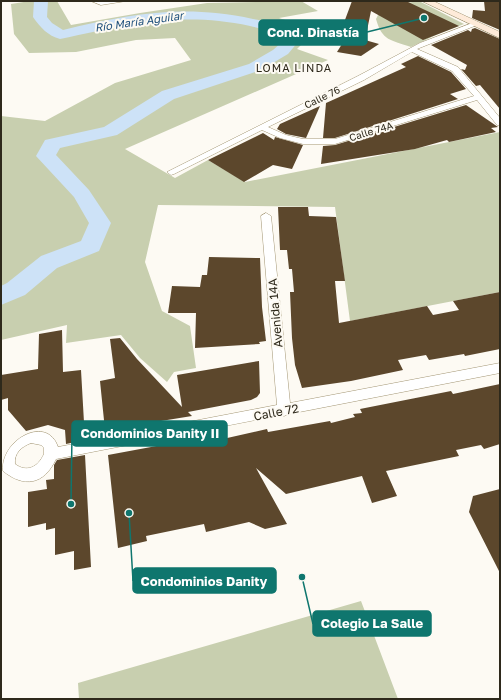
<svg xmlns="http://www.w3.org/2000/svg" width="501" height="700" font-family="'Golos Text',sans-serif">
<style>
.green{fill:#c8cfaf}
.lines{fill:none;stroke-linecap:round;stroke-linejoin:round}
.river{fill:#cde2f7;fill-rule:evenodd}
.building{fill:#5c472c}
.minor-casing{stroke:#a39674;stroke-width:1}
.secondary-casing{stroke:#a39674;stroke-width:1}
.minor{fill:#fff;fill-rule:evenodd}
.secondary{fill:#feebd9;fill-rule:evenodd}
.labels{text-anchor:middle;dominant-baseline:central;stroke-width:4;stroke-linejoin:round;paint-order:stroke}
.far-street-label{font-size:10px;fill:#2e291b;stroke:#fdfaf3}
.far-water-label{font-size:11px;font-style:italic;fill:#1d4f7c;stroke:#fdfaf3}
.far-neighbourhood-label{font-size:11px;letter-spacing:1px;fill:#2e291b;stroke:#fdfaf3}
.street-label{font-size:12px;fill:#2e291b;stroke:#fdfaf3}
.leader{fill:none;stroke:#0f766e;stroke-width:1.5}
.callout-dot{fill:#0f766e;stroke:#fdfaf3;stroke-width:1.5}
.callout{fill:#0f766e;stroke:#0f766e;stroke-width:1.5}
.callout-label{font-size:13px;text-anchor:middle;font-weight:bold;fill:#fff}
</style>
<rect width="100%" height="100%" fill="#fdfaf3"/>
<path class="green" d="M30,1H57L71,25L140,13L207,3L301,1L318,11L279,18C296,23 299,23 305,41L297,49L328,60L125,149L175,178L208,160L245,182L500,132V292L350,321L335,207L158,205L145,262L162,311L190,326L196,368L174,372L167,382L140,358L121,335L66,343L67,325L1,340V116L45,121L115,83L191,60L175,38L136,40L76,52L29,53L14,34L11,4Z
M419,1L464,24L438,34L411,47C391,40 382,41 376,19L382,7Z
M361,601L398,699H79L78,683Z"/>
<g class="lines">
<path class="river" d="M34,1H48L47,17L52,23L63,30C131,14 183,4 253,19C272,22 287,25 298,42L288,54L261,70L174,99L117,135L60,148L56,155L89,190L111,223L99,251L57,268L25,295L1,305V286L7,283L41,256L81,241L89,223L74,197L36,156L45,140L104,127L162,91L249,64L273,50L282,42C276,30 262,29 250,26C180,11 128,25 60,39C48,36 40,27 33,17Z"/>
</g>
<path class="building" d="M352,1H406L459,26L423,40L371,11L365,40L379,44L361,56L337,52L342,44L338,43L342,36H339Z
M484,1H500V30L472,18L473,10L485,11Z
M475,28L500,39V109L480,85L476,86L461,69L465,70L467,65L431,45L468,30L471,32L472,29Z
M418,56L451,72L466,89L450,94L458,99L335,138H323L326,103L406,67L401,64Z
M466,105L498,127L491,128L496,132L449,142L447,140L415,149L321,164L323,146L335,145Z
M320,106L306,138L286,134L277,129L280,124Z
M263,133L274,140L275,137L303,145L292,169L273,165L244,182L208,160Z
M278,207H308L309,216L336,217L345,281H335L339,323L427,306L433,315L459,310L453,301L500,292V349L465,356L464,354L429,360L426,355L398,360L403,370L351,381L302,388L295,365L292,338L290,292H294L292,269H289L287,250H280Z
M209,257L260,258L262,307L266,341L259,342L260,344L195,348L196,313H168L172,286L200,287L202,275H207Z
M62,330L63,372L81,370L85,440L66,444L65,430L48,425L26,431L8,410V398L1,400V375L38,369L39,334Z
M120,338L137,359L182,407L177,375L259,361L260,393L257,397L251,400L188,412L192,416L105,430L100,381L115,378L110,339Z
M500,384V444L484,449L481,445L456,450L459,456L386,471L397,496L372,503L362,476L286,494L256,468L287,524L265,529L249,522L206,532L204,524L146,536L147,541L118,548L108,455L178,442V446L204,440L205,443L267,429L268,432L330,421L331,423L355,417L353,414L362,413L360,409L451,391L453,394Z
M85,455L91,567L74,570V551L55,555V528L46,530V523L28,527V492L47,489L46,480L54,479V465L57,460Z
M500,489V573L469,512L473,496Z"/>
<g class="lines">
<g class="minor-casing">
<path id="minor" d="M91,1H126L101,5Z
M475,22L478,24L477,25L417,49L458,67L500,118V125H497L477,100L335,144H303L280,138L262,130L174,174L171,175L167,172L358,76L420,43ZM412,52L452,71L474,96L335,139H303L286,135L268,127L364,80Z
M266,213L271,216L290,403L500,363V373L289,414L284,416L281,415L56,459C44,485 24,488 3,471C0,440 47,414 58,447L277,405L261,216ZM31,443L41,445L44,448V454C38,467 27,473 15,464C14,453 21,447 31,443Z"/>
</g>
<g class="secondary-casing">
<path id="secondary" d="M422,1H433L500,32V38Z"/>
</g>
<use href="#minor" class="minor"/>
<use href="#secondary" class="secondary"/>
</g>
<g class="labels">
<g class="far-street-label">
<text transform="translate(322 97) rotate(-26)">Calle 76</text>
<text transform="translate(371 131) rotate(-17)">Calle 74A</text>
</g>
<g class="far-water-label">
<text transform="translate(139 21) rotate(-8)">Río María Aguilar</text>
</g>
<g class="far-neighbourhood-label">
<text x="294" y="67">LOMA LINDA</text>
</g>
<g class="street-label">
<text transform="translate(275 313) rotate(-95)">Avenida 14A</text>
<text transform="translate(276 412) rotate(-11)">Calle 72</text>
</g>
</g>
<path class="leader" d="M424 18L367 32M71 504L72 433M129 513L133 581M302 577L313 624"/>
<g class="callout-dot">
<circle cx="424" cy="18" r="4"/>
<circle cx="71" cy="504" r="4"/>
<circle cx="129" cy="513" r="4"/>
<circle cx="302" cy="577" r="4"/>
</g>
<g class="callout">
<rect x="259" y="20" width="108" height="25" rx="4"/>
<rect x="72" y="421" width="155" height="25" rx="4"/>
<rect x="133" y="568" width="143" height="25" rx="4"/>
<rect x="313" y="611" width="118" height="25" rx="4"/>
</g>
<g class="callout-label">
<text x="313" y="37">Cond. Dinastía</text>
<text x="150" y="438">Condominios Danity II</text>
<text x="204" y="586">Condominios Danity</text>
<text x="372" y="628">Colegio La Salle</text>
</g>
<rect width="501" height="700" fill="none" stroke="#2e291b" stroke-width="4"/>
</svg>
